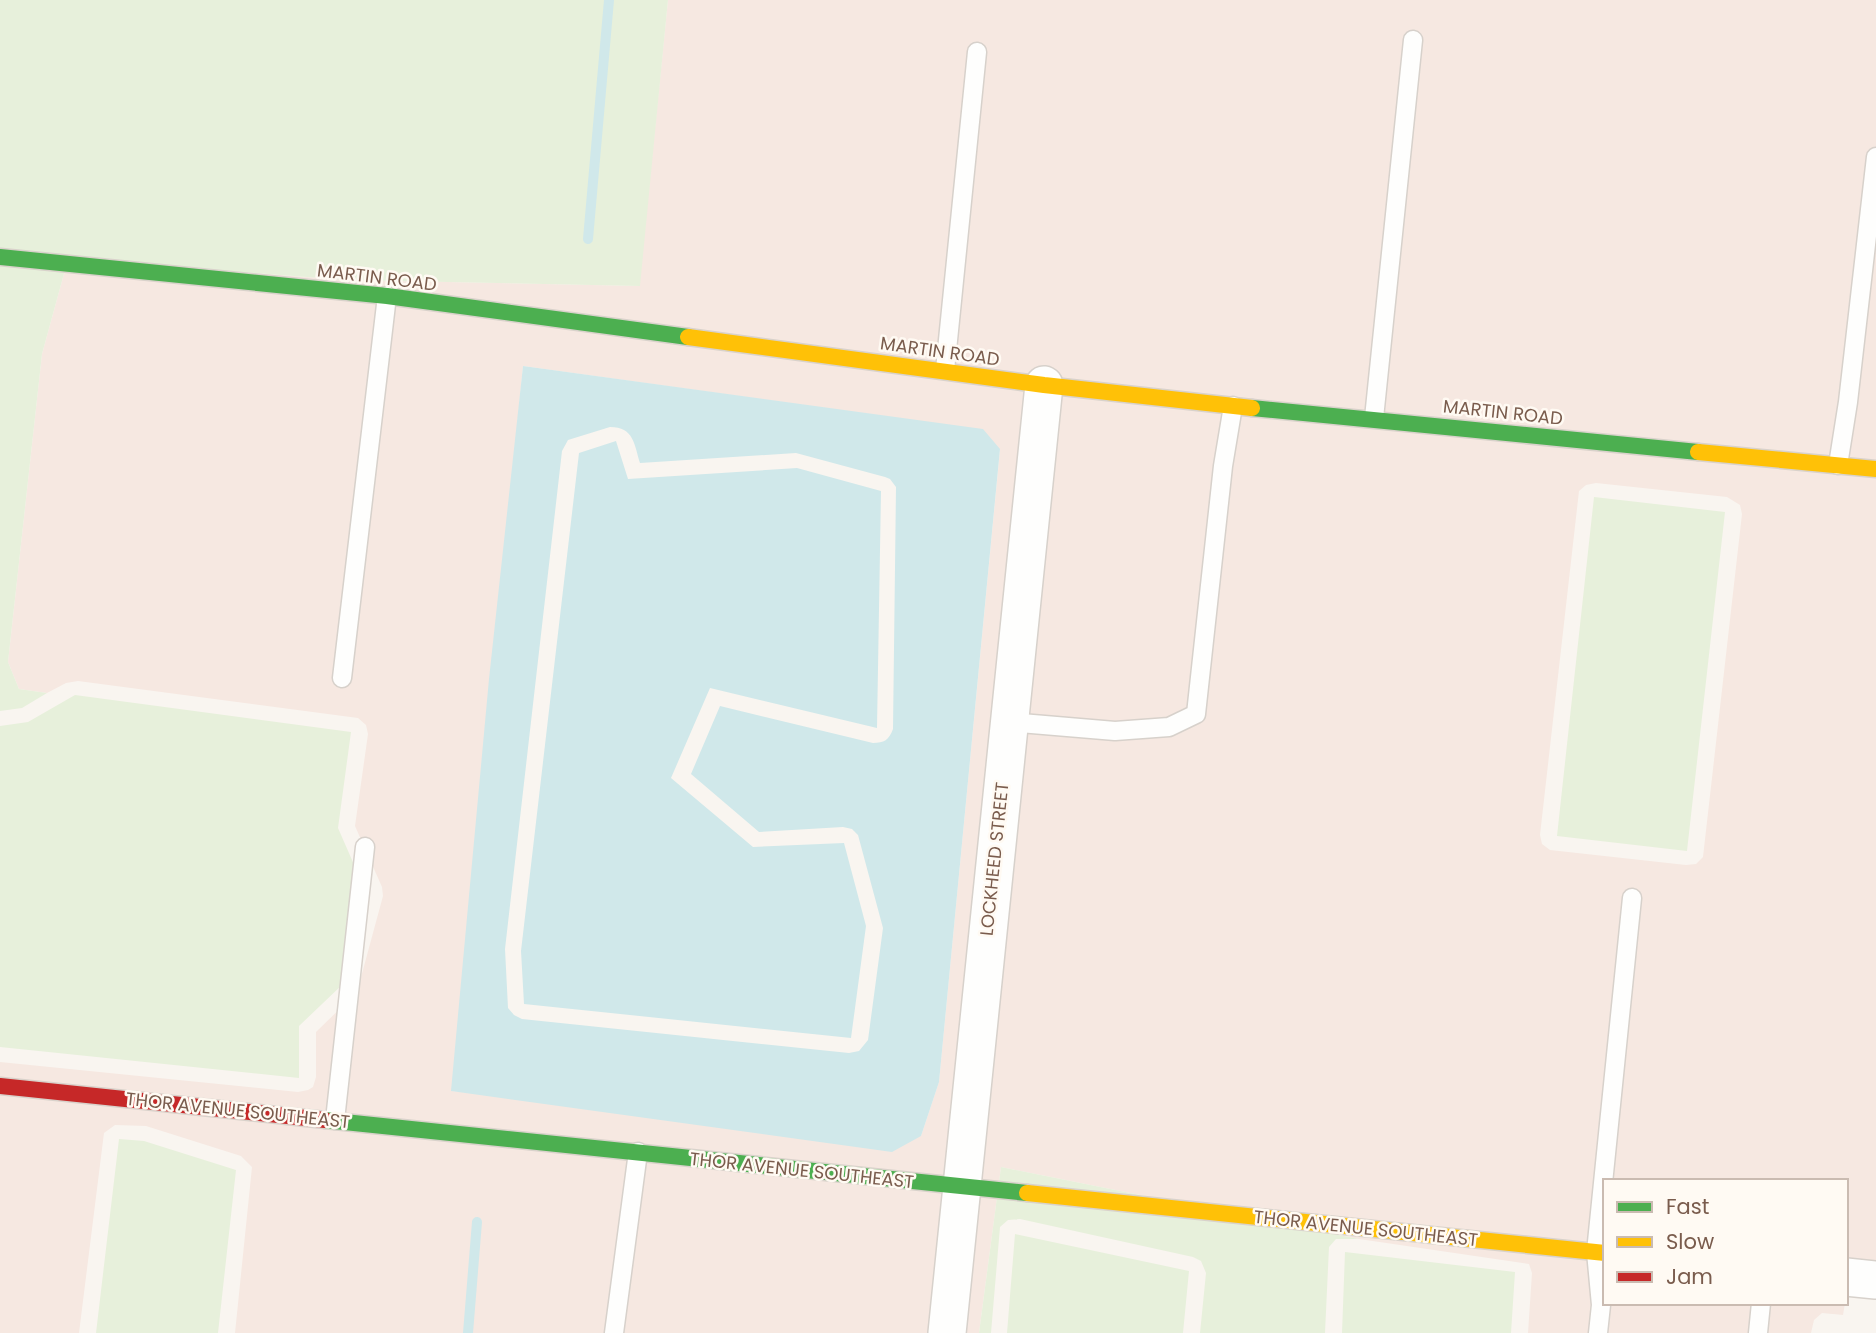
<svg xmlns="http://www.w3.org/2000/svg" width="1876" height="1333" font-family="Poppins,sans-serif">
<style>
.commercial{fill:#f6e8e1;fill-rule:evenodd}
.green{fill:#e7f0db}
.water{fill:#d0e8ea;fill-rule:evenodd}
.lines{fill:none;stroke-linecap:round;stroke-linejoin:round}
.stream{stroke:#d0e8ea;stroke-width:10}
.lane-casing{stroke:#d7d1cb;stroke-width:21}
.street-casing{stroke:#d7d1cb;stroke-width:40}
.fast-casing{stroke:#d9d2cb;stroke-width:19}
.slow-casing{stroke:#d9d2cb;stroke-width:19}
.jam-casing{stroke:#d9d2cb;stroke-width:19}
.lane{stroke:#fefefd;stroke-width:18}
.street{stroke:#fefefd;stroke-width:37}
.fast{stroke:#4caf50;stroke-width:16}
.slow{stroke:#ffc107;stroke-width:16}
.jam{stroke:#c62828;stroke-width:16}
.labels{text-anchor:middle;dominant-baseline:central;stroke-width:5;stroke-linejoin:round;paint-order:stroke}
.street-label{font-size:18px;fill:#7a5c4d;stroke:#fffaf3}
</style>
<rect width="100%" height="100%" fill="#f9f5f0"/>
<path class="commercial" d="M668,0H1876V1274L1846,1289V1181H1605V1303H1845L1843,1315L1822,1313L1814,1320L1811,1333H1528L1532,1273L1529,1264L1359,1239L1001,1167L979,1333H235L252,1167L241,1156L146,1126L115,1125L104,1133L79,1333H0V1062L298,1092L308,1090L313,1087L316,1077V1032L357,992L383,896L382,887L355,826L368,734L366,725L358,718L78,681L66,683L47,693L19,689L8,662L42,354L68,259L347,280L639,286ZM523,366L983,430L1000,450L939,1082L921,1136L452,1091ZM1596,483L1727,497L1740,505L1742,514L1703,857L1696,864L1686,865L1550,850L1542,844L1540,835L1579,491L1586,485Z"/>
<path class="green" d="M0,0H668L640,286L347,280L68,259L42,354L8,662L19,689L47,693L22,708L0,711Z
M1594,497L1725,512L1687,851L1557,836Z
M75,695L351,732L338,828L366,892L343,984L299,1026V1078L0,1047V726L28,722Z
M119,1139L144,1141L236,1170L218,1333H96Z
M1001,1167L1359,1239H1336L1329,1247L1325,1333H1200L1206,1273L1201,1261L1193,1257L1020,1219L1008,1220L1000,1227L991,1333H979Z
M1015,1234L1189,1271L1183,1333H1007Z
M1345,1252L1515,1272L1511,1333H1342Z"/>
<path class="water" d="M523,366L983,429L1000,449L939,1082L921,1136L892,1152L451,1091L489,679ZM610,427C634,427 634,444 640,463L796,453L885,477L890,479L896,487L893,729C889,740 884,743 873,743L720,706L691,774L759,832L843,827L852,829L858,835L883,928L868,1040L859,1051L849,1053L522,1019L514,1015L508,1008L505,949L562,451L568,440Z
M616,441L628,479L797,468L881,491L877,728L710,688L671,778L753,847L844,843L866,926L851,1038L524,1004L521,951L579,453Z"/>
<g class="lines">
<path class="stream" d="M588,239L609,0
M468,1333L477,1222"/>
<g class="lane-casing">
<path id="lane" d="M945,370L977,52
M1374,418L1413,40
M1838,465L1848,402L1876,157
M342,678L387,296
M1009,722L1115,731L1169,727L1196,714L1223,466L1233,406
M335,1120L365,847
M614,1333L638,1152
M1598,1333L1601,1305L1596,1252L1632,898
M1758,1333L1761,1303"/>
</g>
<g class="street-casing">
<path id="street" d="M1846,1277L1876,1280
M947,1333L1044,385"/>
</g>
<g class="fast-casing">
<path id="fast" d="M0,257L387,296L688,337
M1252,408L1698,452
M325,1120L1027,1193"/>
</g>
<g class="slow-casing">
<path id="slow" d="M688,337L1044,385L1252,408
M1698,452L1876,469
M1027,1193L1605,1253"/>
</g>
<g class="jam-casing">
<path id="jam" d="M0,1086L325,1120"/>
</g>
<use href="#lane" class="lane"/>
<use href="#street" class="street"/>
<use href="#fast" class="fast"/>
<use href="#slow" class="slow"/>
<use href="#jam" class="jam"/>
</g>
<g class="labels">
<g class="street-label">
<text transform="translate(377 277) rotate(7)">MARTIN ROAD</text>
<text transform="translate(940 351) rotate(8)">MARTIN ROAD</text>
<text transform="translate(1503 412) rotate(6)">MARTIN ROAD</text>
<text transform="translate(994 859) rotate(-84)">LOCKHEED STREET</text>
<text transform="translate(238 1110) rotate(6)">THOR AVENUE SOUTHEAST</text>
<text transform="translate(802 1170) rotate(6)">THOR AVENUE SOUTHEAST</text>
<text transform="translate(1366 1228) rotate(6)">THOR AVENUE SOUTHEAST</text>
</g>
</g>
<rect x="1603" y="1179" width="245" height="126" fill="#fffaf3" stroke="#cabbb1" stroke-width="2"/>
<rect x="1617" y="1202" width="35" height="10" fill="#4caf50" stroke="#cabbb1" stroke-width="2"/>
<text x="1666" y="1214" font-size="21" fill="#7a5c4d">Fast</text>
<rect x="1617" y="1237" width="35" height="10" fill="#ffc107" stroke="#cabbb1" stroke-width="2"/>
<text x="1666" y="1249" font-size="21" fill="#7a5c4d">Slow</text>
<rect x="1617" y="1272" width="35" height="10" fill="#c62828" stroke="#cabbb1" stroke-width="2"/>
<text x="1666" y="1284" font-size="21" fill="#7a5c4d">Jam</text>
</svg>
